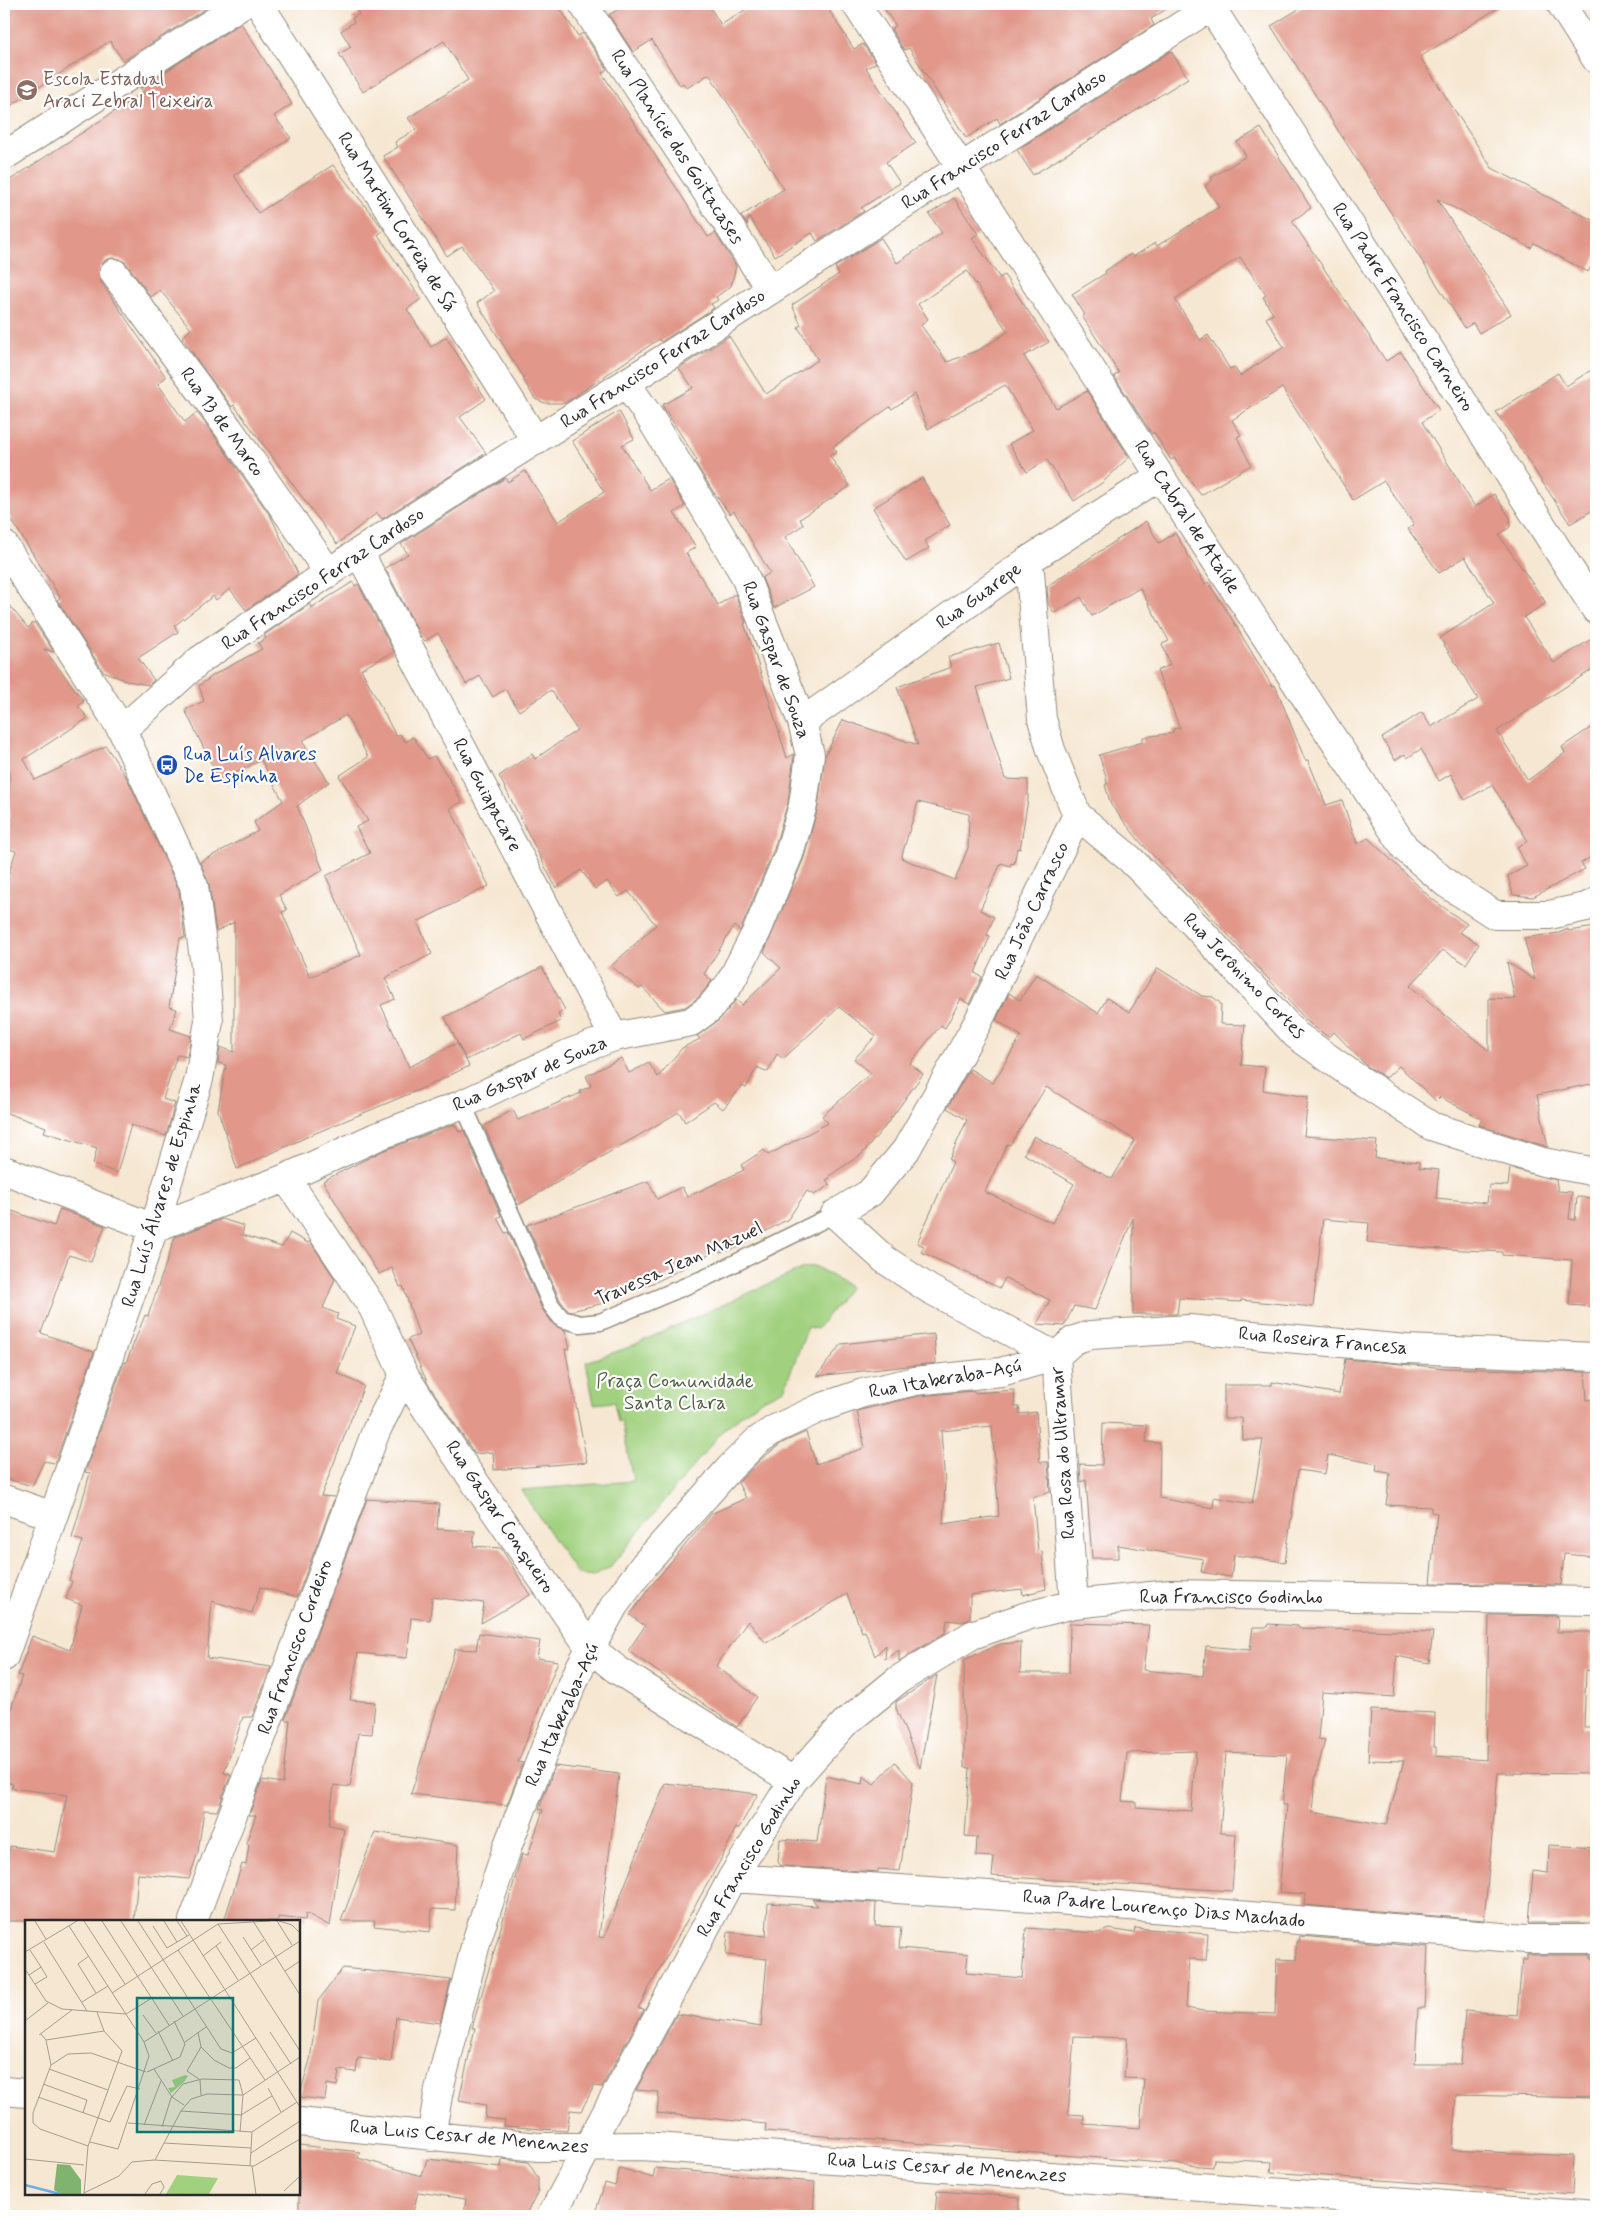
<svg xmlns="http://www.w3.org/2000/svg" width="1600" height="2220" font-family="Mynerve,sans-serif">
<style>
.green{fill:#a1d17f;stroke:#667e55}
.building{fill:#e1988a;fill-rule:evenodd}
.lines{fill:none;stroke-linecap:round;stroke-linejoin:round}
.lane-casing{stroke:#90897e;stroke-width:19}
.street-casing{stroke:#90897e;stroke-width:30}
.lane{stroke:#fff;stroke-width:16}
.street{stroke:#fff;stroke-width:28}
.labels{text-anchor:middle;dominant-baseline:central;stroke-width:4.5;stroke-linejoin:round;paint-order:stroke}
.education-label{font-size:19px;fill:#785e54;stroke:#fff;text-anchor:start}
.street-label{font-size:19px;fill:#2b2b2b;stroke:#fff}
.transit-label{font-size:19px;fill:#164399;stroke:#fff;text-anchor:start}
.park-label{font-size:19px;fill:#4e5d44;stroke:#fff}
.inset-river{fill:none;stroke:#6dade0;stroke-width:2.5}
.inset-road{fill:none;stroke:#a59c8f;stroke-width:1}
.view{fill:#0f766e;fill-opacity:0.15;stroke:#0f766e;stroke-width:2.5}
.inset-edge{fill:none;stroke:#2b2b2b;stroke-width:2.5}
</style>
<rect width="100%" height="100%" fill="#fff"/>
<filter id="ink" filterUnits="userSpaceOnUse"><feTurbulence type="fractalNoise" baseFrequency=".02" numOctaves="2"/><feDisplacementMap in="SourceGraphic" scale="10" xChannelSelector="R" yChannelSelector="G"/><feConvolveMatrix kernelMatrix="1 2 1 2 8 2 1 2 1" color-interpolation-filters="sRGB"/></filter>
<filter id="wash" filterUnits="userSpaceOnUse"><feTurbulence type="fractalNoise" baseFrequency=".0096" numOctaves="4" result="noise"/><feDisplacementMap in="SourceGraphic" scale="20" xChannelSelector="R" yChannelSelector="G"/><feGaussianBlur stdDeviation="1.12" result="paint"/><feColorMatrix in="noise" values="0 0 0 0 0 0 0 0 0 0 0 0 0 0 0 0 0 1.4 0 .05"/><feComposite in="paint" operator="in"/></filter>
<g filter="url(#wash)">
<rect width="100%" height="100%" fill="#f6e7d2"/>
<path class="green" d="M815,1266L850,1287L817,1329L808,1327L784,1389L761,1400L724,1429L610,1567L593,1576L577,1574L521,1490L633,1481L622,1422H618L614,1402L594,1404L586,1362L627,1348L804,1268Z"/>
<g id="blocks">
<path class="building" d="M13,4H213L123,61L110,41L4,110V10Z
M352,4H557L578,36L583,33L607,69L602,73L708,237L715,233L736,266L731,286L716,297L718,300L711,304L714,308L661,342L659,339L565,403H545L535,399L523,379L524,378L477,303L494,291L462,246L447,256L383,156L398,147L395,142L416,129L408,118L468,80L444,41L363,92L339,54L351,47L341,31L354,22L352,18L359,14Z
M626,4H708L721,25L754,4H825L854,49L863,44L876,63L866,68L916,143L886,162L900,183L861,208L864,211L817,241L812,233L775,256L749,217L747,225L741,216L784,189L709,74L687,88L683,83L680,85L652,40L633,52L609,15Z
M881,4H1174L1151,19L1154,25L1000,124L997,118L966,138L909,48L904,50L891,29L896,26Z
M1307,4H1504L1420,57L1492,168L1596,222V257L1588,272L1534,243L1531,248L1437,199L1511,314L1479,333L1473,323L1465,328L1271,26Z
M241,23L292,104L274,116L291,138L234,175L258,213L333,165L384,230L378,235L421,299L407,309L431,347L446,337L486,399L460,417L486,453L382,519L377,513L337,544L234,405L232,407L198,361L182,337L191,329L160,290L151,297L126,263L120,259L112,258L105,260L100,267L99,275L101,282L166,377L158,384L185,422L197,412L216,438L271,517L298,574L246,610L230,589L216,600L213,596L174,626L178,632L138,658L154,680L149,685L127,681L103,671L57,600L60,597L4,508V184L144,92L140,88Z
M1171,51L1188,78L1033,175L1017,150Z
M1261,128L1311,208L1292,221L1386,361L1401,352L1418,378L1439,410L1422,422L1475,507L1494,494L1510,518V527L1499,535L1546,603L1524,617L1554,663L1596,636V667L1497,731L1528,780L1565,753L1562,747L1596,724V854L1581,863L1585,869L1533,897L1513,895L1508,876L1527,866L1517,847L1528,841L1492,785L1465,800L1451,774L1439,781L1421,749L1407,758L1405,754L1395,760L1382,738L1422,712L1431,727L1478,699L1440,638L1494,603L1465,557L1439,573L1408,529L1414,525L1384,481L1353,500L1282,388L1232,420L1241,435L1237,437L1251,465L1201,495L1174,458L1171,460L1154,432L1152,434L1114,376L1119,373L1082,316L1085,315L1072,294L1106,273L1105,271L1131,254L1133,257L1155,243L1157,246L1219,207L1205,186L1213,180L1211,178L1246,156L1237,142ZM1240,257L1266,295L1263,297L1273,314L1266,318L1284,347L1240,376L1234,367L1230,369L1208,335L1200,340L1175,299Z
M954,198L978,234L972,238L1000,278L1004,275L1049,342L1024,356L1056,408L1087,391L1129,457L1102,483L1074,501L1047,460L1027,472L1009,444L1033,430L1005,385L928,429L914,394L892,409L890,407L833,447L837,452L830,456L850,486L800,519L803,525L785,537L814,587L774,608L762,578L770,573L734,511L730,514L712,490L695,462L697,460L662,405L693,388L679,368L729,336L766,394L818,360L798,327L801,325L792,305L839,274L835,267L881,238L897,263L942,233L929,214ZM967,271L1008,332L979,350L947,362L921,325L928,319L918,304Z
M1596,367V508L1570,524L1496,412L1558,373L1566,386Z
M619,411L634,439L622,445L650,490L669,479L685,506L674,513L696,547L686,553L718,605L735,594L746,623L744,624L752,645L787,758L794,754V756L788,802L774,849L743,924L740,931L734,926L704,974L712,981L699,997L685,1007L665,1011L642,987L639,989L611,966L656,925L628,891L619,897L607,881L595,889L581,870L556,888L499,776L532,754L535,759L577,730L551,690L519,711L505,689L493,697L480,676L466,684L438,633L425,641L421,637L385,568L408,554L401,544L505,478L508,482L525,471L558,522L604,492L572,441Z
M922,478L950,525L925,541L929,548L906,562L873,508Z
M1146,521L1159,543L1175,533L1205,584L1208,582L1230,616L1272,686L1275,685L1305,760H1308L1326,805L1342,800L1357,844L1368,838L1432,899L1467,924L1459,932L1479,944L1466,964L1443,950L1410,986L1489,1051V998L1515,999L1507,962L1535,980L1524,938L1559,933L1568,929V931L1596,927V1083L1537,1095L1548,1147L1479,1125L1482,1119L1440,1097L1436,1101L1399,1066L1386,1078L1367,1066L1334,1032L1328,1037L1309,1023L1183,886L1141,843L1111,805L1105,785L1107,784L1106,777L1099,755L1143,742V737L1173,733V729L1180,728L1157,671L1170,665L1162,644L1169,641L1140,588L1092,616L1081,597L1054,613L1048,603L1047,586Z
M353,582L355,586L358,584L394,652L361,669L396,736L400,734L405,742L413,737L428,759L434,756L448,777L462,802L450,808L489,886L417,922L432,954L385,978L395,999L381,1005L409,1067L457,1043L469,1066L428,1086L311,1135L237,1169L218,1110L226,1065L218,1063L220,1047L234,1052V922L216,932L209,884L200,862L258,831L254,822L283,801L261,760L220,781L185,710L204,701L199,686L215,674L262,649L258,643L266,638L264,635L310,604L311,608ZM346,715L368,757L339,776L368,821L356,827L370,853L326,876L361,955L310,977L282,912L287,910L279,895L323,870L297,806L329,782L302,741Z
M4,599L28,628L34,622L54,652L44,649L84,701L78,706L88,718L24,759L35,780L106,746L128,780L179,890L185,938H180L169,1007L177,1009L170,1029L191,1036L187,1057L177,1055L163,1099L175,1103L166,1136L131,1125L117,1173L93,1164L97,1148L44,1132L46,1127L4,1112V887L16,851L9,849V767L4,772Z
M999,643L1009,678L977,687L1005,779L1028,780V799L1020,849L1017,848L1014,864L1011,863L1010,866L1001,863L980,910L994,917L987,935L990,936L975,973L982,977L969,1004L961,999L945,1028L941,1025L910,1063L923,1074L887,1124L862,1154L829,1176L830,1178L826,1180L830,1185L814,1195L807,1191L788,1219L737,1247L720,1253L718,1250L658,1281L644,1286L642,1281L602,1291L604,1303L571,1311L568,1310L560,1300L527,1225L648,1181L657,1199L682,1187L687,1197L744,1170L741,1165L764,1150L768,1155L828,1123L822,1116L871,1073L854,1059L876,1036L839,1007L783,1059L777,1054L768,1072L757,1067L746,1088L742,1086L723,1109L714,1102L685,1122L679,1112L518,1205L484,1126L513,1110L518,1120L581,1093L580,1091L591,1086L586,1076L621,1058L629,1073L649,1063L658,1077L682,1048L700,1039L697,1036L719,1020L736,1000L742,1005L781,968L764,952L804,858L818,807L825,756L843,720L918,745L897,687L951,667L948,657ZM918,802L969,814L968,848L955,880L901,858Z
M542,967L565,1010L558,1014L561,1021L524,1039L521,1033L466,1060L445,1017Z
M1158,968L1202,996L1213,997L1221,1004L1220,1024L1245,1025L1241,1065L1265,1067L1263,1090L1308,1097L1304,1136L1377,1141L1375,1158L1419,1162V1168L1439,1170L1436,1198L1487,1203L1489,1185L1508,1186L1510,1168L1556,1180L1558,1191L1572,1192L1569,1219L1575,1220L1577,1197L1596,1198L1594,1282H1596V1307L1569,1305L1572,1260L1502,1255V1252L1427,1248L1367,1242L1369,1223L1323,1219L1313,1307L1241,1300V1302L1179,1298L1177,1314H1133V1218L1095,1310L1074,1306L1064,1326L1037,1324L1050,1300L1005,1278L1000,1288L921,1252L924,1246L917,1243L953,1162L949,1160L967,1120L947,1108L970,1069L993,1083L1021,1036L996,1020L1009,993L1020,1000L1036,974L1098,1013L1107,998L1129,1012ZM1046,1087L1135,1140L1112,1179L1034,1136L1024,1154L1074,1184L1052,1223L985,1192L1007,1144L1010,1145Z
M455,1124L459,1132L464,1130L501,1216L497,1218L505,1233L508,1232L542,1309L554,1325L565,1330L570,1349H565L587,1462L494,1470L493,1452L475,1454L428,1384L408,1339L419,1335L403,1286L400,1287L392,1268L379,1274L377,1269L376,1270L323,1181L382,1151Z
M4,1208L54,1226L60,1209L105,1226L91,1262L69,1255L41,1333L94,1352L55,1463L44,1461L32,1486L4,1478Z
M222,1219L244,1226L242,1235L282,1247L290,1233L308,1243L310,1241L335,1279L323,1308L338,1314L336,1319L355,1326L337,1373L364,1386L321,1496L335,1497L297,1597L260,1587L252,1613L212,1601L207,1658L271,1667L252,1717H243L224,1773L231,1774L217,1811L204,1810L198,1852L189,1879L138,1874L134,1921H4V1899L10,1846L55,1852L67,1795L11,1788L13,1784L4,1781V1731L22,1676L18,1675L32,1636L70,1650L82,1605L66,1599L72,1581L69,1580L83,1541L72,1538L90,1473L85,1472L124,1362L126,1363L145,1315L148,1316L175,1237Z
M934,1334L936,1363L817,1376L841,1344Z
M1345,1359L1446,1368L1585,1372L1587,1400L1596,1399V1557L1564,1554L1561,1585L1430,1583L1437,1513L1431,1512V1507L1386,1505L1390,1473L1376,1471L1377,1464L1328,1455L1325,1474L1298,1470L1285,1562L1234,1555L1231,1577L1201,1572L1203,1559L1118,1545V1558H1092L1086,1480L1081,1482L1080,1464L1102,1465L1103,1423L1147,1425L1146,1442L1160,1443L1159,1498L1213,1508L1214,1497L1252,1504L1263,1440H1243L1242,1418H1224V1385H1272V1382L1339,1394Z
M1014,1390L1015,1407H1019L1020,1414L1036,1412L1040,1462H1048L1050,1492L1033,1497L1038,1552L1042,1551L1046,1589L1023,1595L1022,1589L970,1595V1619L963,1622L947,1620L945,1633L899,1661V1650L885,1659L886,1645L875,1656L865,1631L862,1632L847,1594L766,1643L748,1621L716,1666L757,1697L737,1727L628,1651L645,1626L630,1615L650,1587L711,1514L746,1498L738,1483L761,1459L782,1443L806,1432L816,1464L865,1448L857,1411L918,1396L974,1391V1393ZM992,1426L999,1516L943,1524L945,1484L941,1431Z
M367,1499L439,1504L437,1529L475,1531L473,1546L501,1548L530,1595L481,1623L484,1603L432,1597L430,1620L411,1618L407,1658L358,1653L350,1700L375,1702L372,1734L358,1733L350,1787L334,1785L329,1825L344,1828L330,1926L306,1913L305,1920L278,1917V1921H224L242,1864L246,1865L249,1844L246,1843L256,1815H249L262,1780L283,1783L290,1720H285Z
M1489,1615L1558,1616L1557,1632H1591L1590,1671L1586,1670L1584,1727H1596V1774L1498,1773L1484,1920L1304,1905L1305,1894L1279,1892L1287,1805H1282L1287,1755L1226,1752L1220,1833L1236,1834L1232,1891L992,1876L994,1857L976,1856L977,1837L965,1836L970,1768L964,1767V1660L1000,1644L1021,1642L1020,1673H1069L1070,1623L1149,1625L1143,1670L1203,1676L1206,1646L1250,1650L1253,1627H1268L1269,1624L1298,1626V1628L1433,1632L1429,1663L1397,1656L1394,1697L1322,1692L1318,1739L1325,1740L1315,1780L1312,1812L1386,1825L1404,1761L1368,1760L1371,1710L1435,1713L1434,1747H1436V1756L1486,1760ZM1196,1751L1191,1811L1136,1807V1802L1122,1801L1127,1753Z
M479,1633L540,1641L537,1658L558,1661L518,1762L523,1763L507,1805L411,1794L455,1649L476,1650Z
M937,1675L920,1768L896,1708V1702Z
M895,1762L913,1782L900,1871L878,1869V1872L781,1866L778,1862L780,1839L817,1842L826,1776L862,1784L863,1776L874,1784Z
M555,1766L619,1774L599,1937L604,1938L665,1783L758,1794L739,1828H736L719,1863L638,2008L644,2009L602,2087L594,2086L581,2111L570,2110L567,2131L504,2126L505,2120L485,2118L486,2105L459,2100L475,2028H472L522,1854L528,1855L543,1810L539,1809Z
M375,1832L458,1845L455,1910L432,1909L430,1932L374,1926L375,1921H341Z
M1549,1845L1596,1848L1594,1923H1529L1533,1871L1548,1873Z
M812,1899L876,1903L875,1926L901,1927L899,1948L968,1954L966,1973L1022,1978L1026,1928L1098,1933L1109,1929L1134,1933L1135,1928L1208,1934L1206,1960L1189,1959L1186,2008L1203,2011L1275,2014L1277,1959L1296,1960V1942H1299L1300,1936L1428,1947L1425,2008H1418L1415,2064H1461L1465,2011L1517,2015L1522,1960H1527V1955H1591V1959L1596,1958V2098L1456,2095L1452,2150L1574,2156L1572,2194L1271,2172L1272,2162L1214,2159L1213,2167L811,2135L765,2131L766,2124L657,2113L659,2092L636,2090L677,2014L761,2027L767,1959L726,1955L728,1932L766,1936L768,1903L818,1906ZM1074,2036L1127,2038L1124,2078L1144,2079L1140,2128L1083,2124L1084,2115L1068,2114Z
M343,1968L451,1980L440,2023L396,2017L391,2062L358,2058L356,2072L339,2070L337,2086L327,2084L325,2100L299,2097L310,2060L318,2001Z
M299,2145L360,2152L358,2158L422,2176L427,2159L501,2167L502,2159L528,2162L538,2178V2191L525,2216H464L466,2199L418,2192L412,2216H299Z
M620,2168L653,2178L655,2168L815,2182L813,2216H594L605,2183L615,2186Z
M937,2191L1019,2197V2216H935Z"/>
</g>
</g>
<g filter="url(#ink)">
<use href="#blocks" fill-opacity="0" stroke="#90897e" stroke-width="1"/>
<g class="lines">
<g class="lane-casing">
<path id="lane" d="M463,1104L551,1305L562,1319L580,1324L600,1322L705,1278L835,1214"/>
</g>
<g class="street-casing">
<path id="street" d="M259,4L536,441
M583,4L771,290
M856,4L1160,476L1405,848L1447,884L1495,915H1549L1586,907L1596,902
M1209,4L1596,610
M1561,4L1596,59
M4,156L242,4
M114,273L229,429L329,573
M4,545L122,730L194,886L205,966L209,1021L199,1079L154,1228L4,1657
M359,552L614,1037
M1029,560L1042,719L1051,750L1077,815L978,1022L906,1150L870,1193L835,1214L884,1259L929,1289L1056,1356
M802,722L1029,560L1160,476
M122,730L200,660L359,552L626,383L1215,4
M1077,815L1130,859L1196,926L1296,1035L1348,1072L1431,1126L1543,1162L1596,1172
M4,1170L154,1228
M286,1178L373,1308L404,1375L465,1468L590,1648L616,1669L793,1781
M154,1228L286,1178L376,1137L463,1104L570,1053L614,1037L691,1022L710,1008L730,983L757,931L789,854L803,805L810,755L802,722L744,574L651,419L626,383
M1056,1356L1074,1604
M4,1499L53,1516
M732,1878L1033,1898L1526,1939H1596
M193,1921L376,1431L404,1375
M4,2091L26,2093
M299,2122L538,2147L642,2146L1596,2216
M431,2137L439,2090L477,1939L508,1845L546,1746L580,1667L615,1604L645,1564L730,1468L757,1441L775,1429L820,1408L863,1393L915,1381L1001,1372L1056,1356L1074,1340L1090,1335L1189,1329L1406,1349L1596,1357
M551,2216L732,1878L793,1781L844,1724L898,1680L972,1635L1027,1616L1074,1604L1170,1594L1596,1601"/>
</g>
<use href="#lane" class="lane"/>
<use href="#street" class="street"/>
</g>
</g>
<defs>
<g id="school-disc" transform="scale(1.125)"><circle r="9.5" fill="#8d6e63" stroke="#fff"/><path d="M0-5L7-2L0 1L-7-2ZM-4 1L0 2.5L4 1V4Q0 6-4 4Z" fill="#fff"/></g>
<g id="bus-disc" transform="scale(1.125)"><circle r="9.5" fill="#1a4fb4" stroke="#fff"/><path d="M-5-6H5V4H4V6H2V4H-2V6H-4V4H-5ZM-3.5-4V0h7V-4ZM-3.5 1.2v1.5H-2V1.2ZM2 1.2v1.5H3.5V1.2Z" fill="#fff"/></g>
</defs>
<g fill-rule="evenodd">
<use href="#school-disc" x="27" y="90"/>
<use href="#bus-disc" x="167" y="765"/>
</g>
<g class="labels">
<g class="education-label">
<text x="43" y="79">Escola Estadual<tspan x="43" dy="22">Araci Zebral Teixeira</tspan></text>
</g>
<g class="street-label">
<text transform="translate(1004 140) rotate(-33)">Rua Francisco Ferraz Cardoso</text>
<text transform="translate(677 147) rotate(57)">Rua Planície dos Goitacases</text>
<text transform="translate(397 222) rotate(58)">Rua Martim Correia de Sá</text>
<text transform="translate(1403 307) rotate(57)">Rua Padre Francisco Carneiro</text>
<text transform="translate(663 359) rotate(-33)">Rua Francisco Ferraz Cardoso</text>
<text transform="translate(222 422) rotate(54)">Rua 13 de Marco</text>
<text transform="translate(1187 517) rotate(57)">Rua Cabral de Ataíde</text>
<text transform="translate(323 579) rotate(-34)">Rua Francisco Ferraz Cardoso</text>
<text transform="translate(979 596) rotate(-36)">Rua Guarepe</text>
<text transform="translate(776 660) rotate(70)">Rua Gaspar de Souza</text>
<text transform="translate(487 795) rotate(62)">Rua Guiapacare</text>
<text transform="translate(1032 911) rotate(-65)">Rua João Carrasco</text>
<text transform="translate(1244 976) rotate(46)">Rua Jerônimo Cortes</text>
<text transform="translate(530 1074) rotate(-23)">Rua Gaspar de Souza</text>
<text transform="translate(162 1195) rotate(-73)">Rua Luís Álvares de Espinha</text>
<text transform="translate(679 1264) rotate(-24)">Travessa Jean Mazuel</text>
<text transform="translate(1323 1341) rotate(5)">Rua Roseira Francesa</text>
<text transform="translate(945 1379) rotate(-10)">Rua Itaberaba-Açú</text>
<text transform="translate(1063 1453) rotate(-94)">Rua Rosa do Ultramar</text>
<text transform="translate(500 1517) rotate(56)">Rua Gaspar Conqueiro</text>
<text x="1231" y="1597">Rua Francisco Godinho</text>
<text transform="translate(295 1647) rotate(-70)">Rua Francisco Cordeiro</text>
<text transform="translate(562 1715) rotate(-66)">Rua Itaberaba-Açú</text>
<text transform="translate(749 1857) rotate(-59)">Rua Francisco Godinho</text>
<text transform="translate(1164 1909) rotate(5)">Rua Padre Lourenço Dias Machado</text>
<text transform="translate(469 2137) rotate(5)">Rua Luis Cesar de Menenzes</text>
<text transform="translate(947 2168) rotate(4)">Rua Luis Cesar de Menenzes</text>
</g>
<g class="transit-label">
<text x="183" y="754">Rua Luís Alvares<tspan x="183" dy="22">De Espinha</tspan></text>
</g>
<g class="park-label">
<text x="675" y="1381">Praça Comunidade<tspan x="675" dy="22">Santa Clara</tspan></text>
</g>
</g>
<g transform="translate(25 1920)">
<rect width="275" height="275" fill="#f6e7d2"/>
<path d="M160,155L163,156L159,162L146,173L143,168L150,167L147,160ZM152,255L193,258L184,274H141Z" fill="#a1d17f"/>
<path d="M32,244L45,245L56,260V274H36L29,270Z" fill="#80b36e"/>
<path class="inset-river" d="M0,265L35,274"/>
<path class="inset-road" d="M10,1L21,19M59,1L100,64M77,1L144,105M96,1L158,96M113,1L196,129L207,133L231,118M139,1L152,22M152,1L162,16M156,1L275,187M228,1L275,75M252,1L267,25M254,1L267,5L275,13M193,4L275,131M44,6L119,122L124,136L93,229L65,222M128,6L142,28L164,15M218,17L236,45M19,22L62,91M191,26L213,60M5,30L16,47M153,30L240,160M226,30L239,20M0,32L52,1M64,36L53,44L71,73M178,36L196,22M0,49L21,81L37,89L101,94L127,78M260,51L275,41M4,55L16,47L22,57L10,64M87,73L193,4L245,1M57,82L83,66M118,95L131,113M0,101L23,83M133,111L148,141M173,112L176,127L162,151L174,159M245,112L266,144M16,114L21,120L26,145M14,115L47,90M21,120L79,111M119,122L275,21M160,122L181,107M176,127L189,140L204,148H211L225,138M24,149L83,170M129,149L147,177L159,185M122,152L155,137L160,124L149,101M175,160L176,175M18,164L62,180L58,193M243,168L256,192M218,175L275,137M13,177L85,202L102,166L115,169M156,191L216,195L247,176M103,203L227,212L272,182M119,205L136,161M137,207L146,178L158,164L177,159L214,160L218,175L215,212M139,223L226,228M63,226L15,209L8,203V193L26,145L43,134L66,133L121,152M226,233L275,201M0,239L59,245M130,240L156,191L166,179L182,174L218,175M225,246L227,212M227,246L231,274M259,271L275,256M59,273L94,256L107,242L129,240L229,246L275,219M59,274L63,226L97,131L79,111L72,92M120,274L127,264L136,261L139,267L135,274"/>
<path class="view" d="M112,78H208V212H112Z"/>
<rect width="275" height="275" class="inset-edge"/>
</g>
<rect width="1600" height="2220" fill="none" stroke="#fff" stroke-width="20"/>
</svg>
